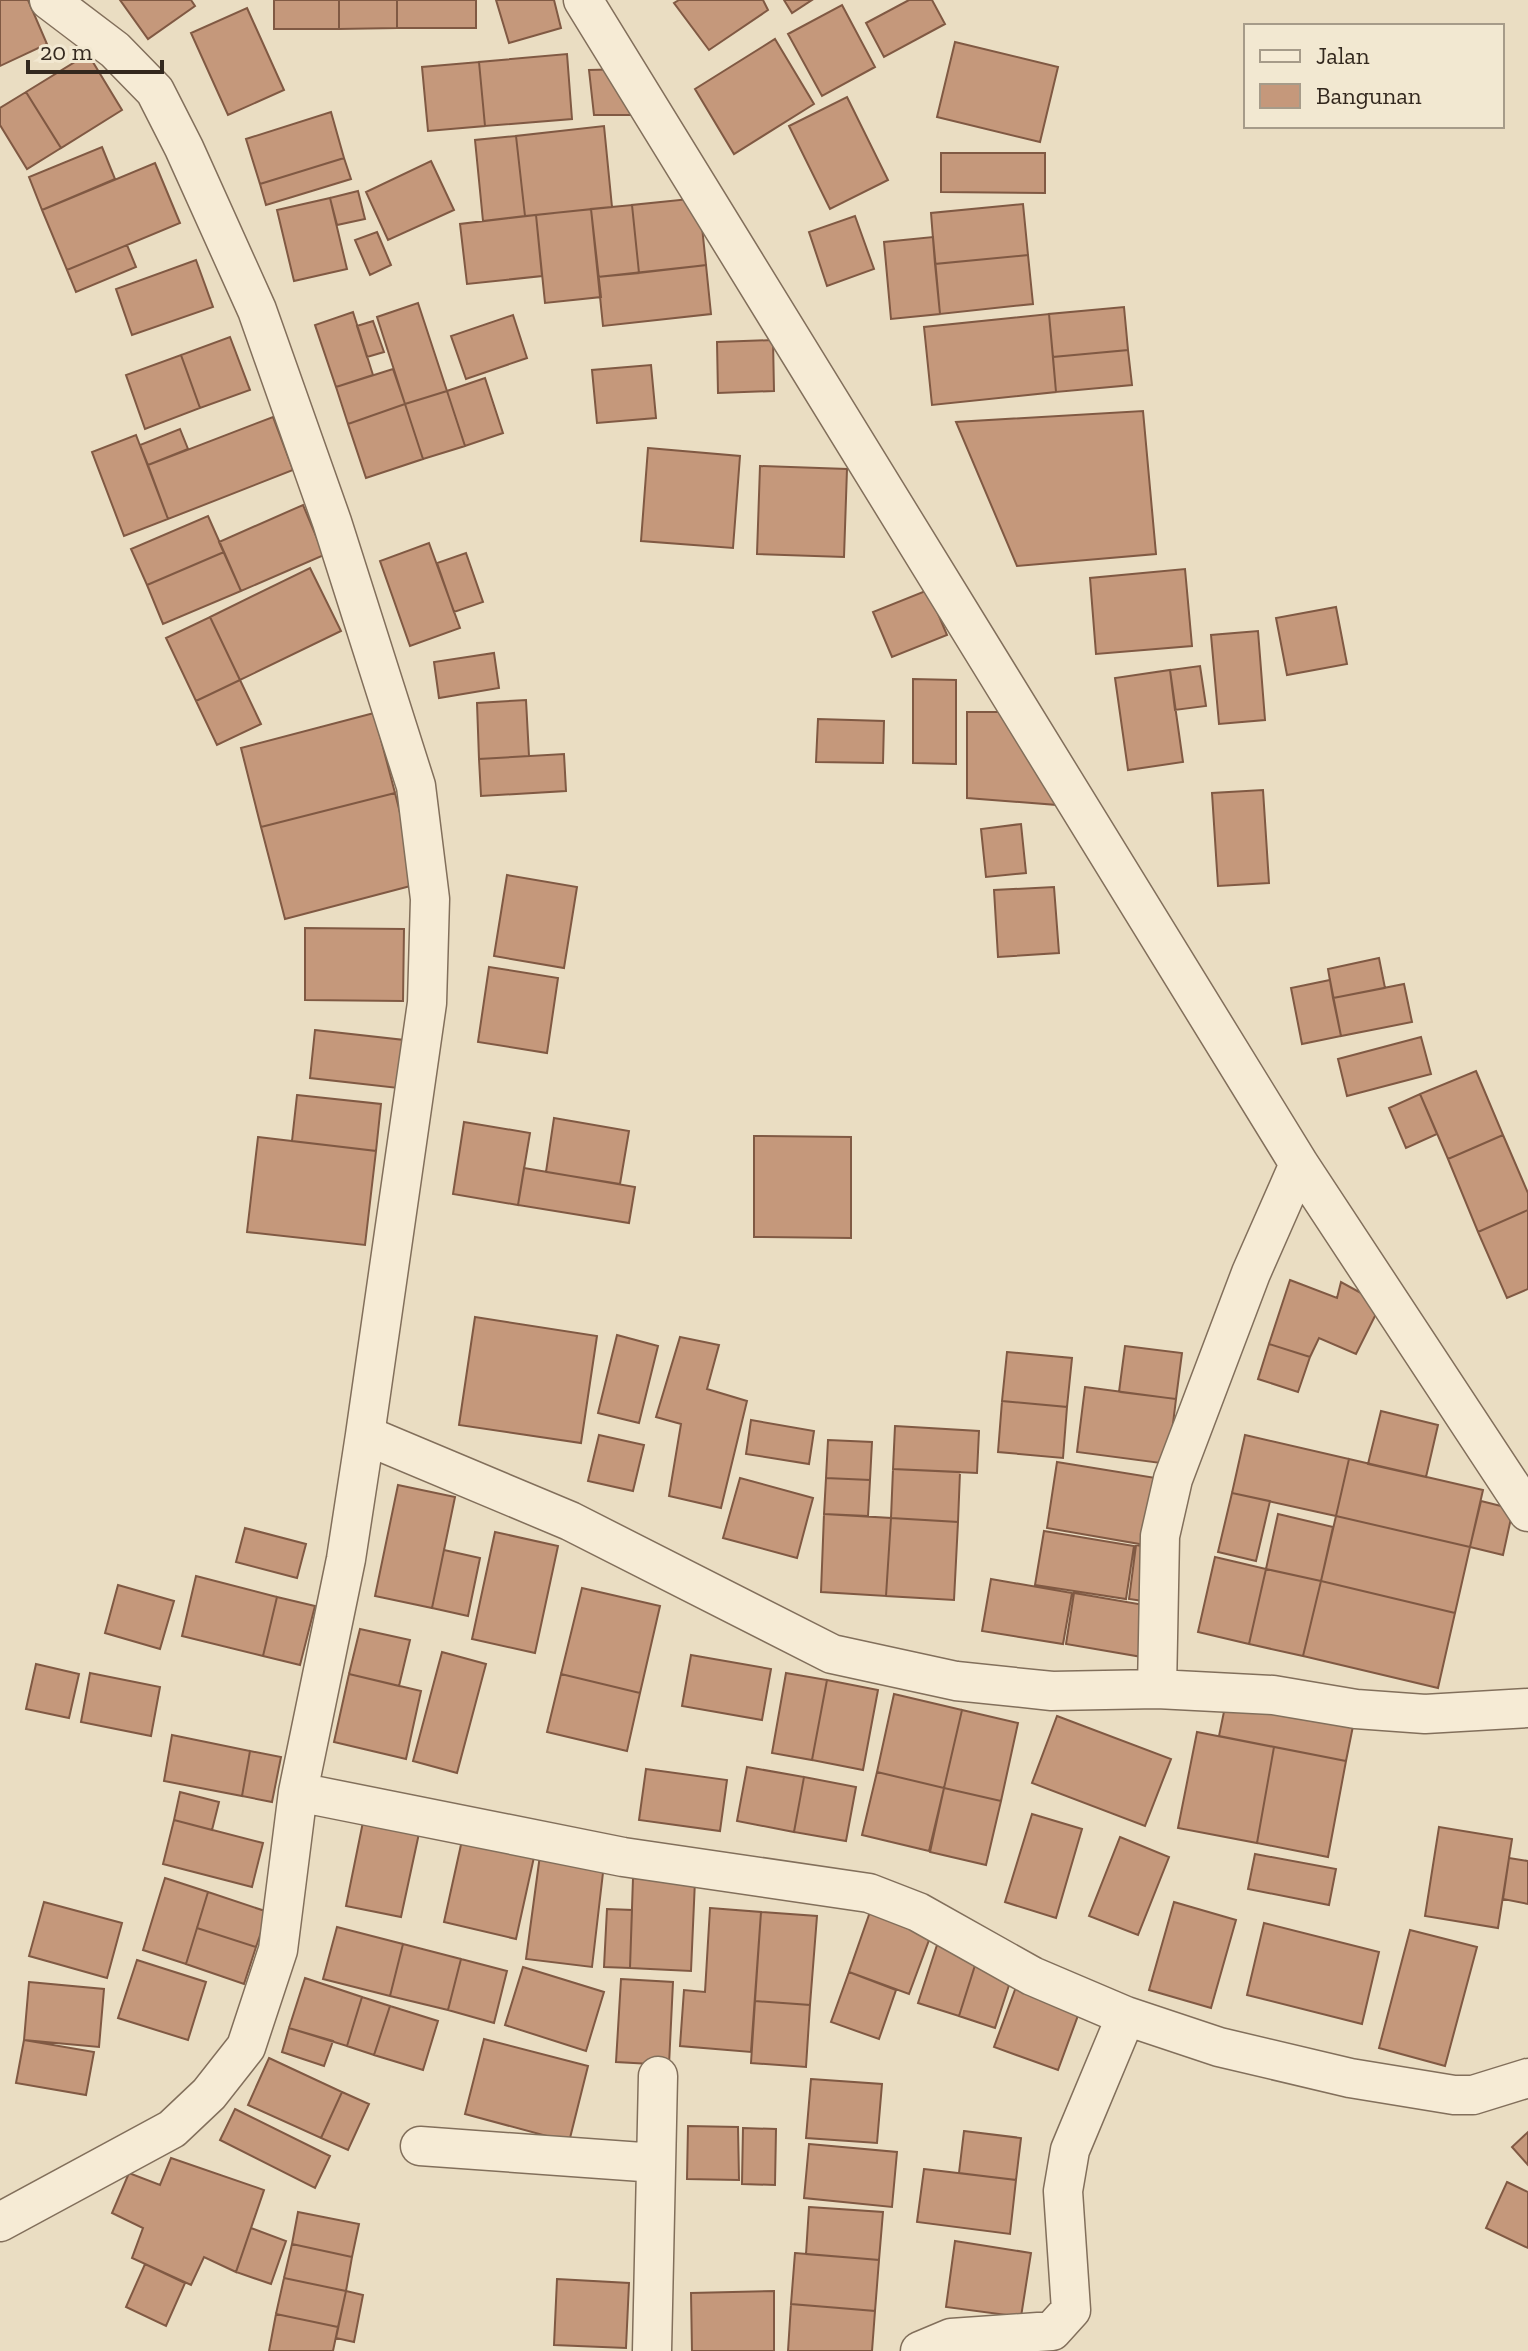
<svg xmlns="http://www.w3.org/2000/svg" width="1528" height="2351" font-family="'Zilla Slab',serif">
<style>
.building{fill:#c5987b;stroke:#805943;stroke-width:2}
.lines{fill:none;stroke-linecap:round;stroke-linejoin:round}
.street-casing{stroke:#826f5b;stroke-width:41}
.street{stroke:#f6ebd5;stroke-width:38}
</style>
<rect width="100%" height="100%" fill="#eaddc2"/>
<path class="building" d="M0,0H28L47,44L0,66Z
M120,0H191L195,6L148,39Z
M274,0H339V29H274Z
M339,0H397V28L339,29Z
M397,0H476V28H397Z
M496,0H554L561,28L509,43Z
M679,0H763L768,10L709,50L674,3Z
M784,0H812L792,13Z
M909,0H932L945,24L884,57L866,23Z
M842,5L875,67L822,96L788,34Z
M247,8L284,90L228,115L191,33Z
M775,39L814,104L734,154L695,89Z
M955,42L1058,67L1040,142L937,117Z
M88,54L122,110L61,148L26,92Z
M567,54L572,119L485,126L479,62Z
M479,62L485,126L428,131L422,67Z
M629,69L641,115H594L589,70Z
M26,92L61,148L27,169L0,125V108Z
M847,97L888,180L830,209L789,126Z
M331,112L344,158L260,184L246,139Z
M604,126L612,207L525,216L516,136Z
M516,136L525,216L483,221L475,140Z
M102,147L115,179L42,210L29,177Z
M941,153H1045V193L941,192Z
M344,158L351,179L266,205L260,184Z
M431,161L454,210L388,240L366,192Z
M155,163L180,223L67,270L42,210Z
M358,191L365,219L337,225L330,198Z
M330,198L347,269L294,281L277,210Z
M699,198L706,265L639,273L632,205Z
M1023,204L1028,255L935,264L931,213Z
M632,205L639,273L598,277L591,209Z
M591,209L601,297L545,303L536,215Z
M536,215L542,276L467,284L460,224Z
M855,216L874,269L827,286L809,232Z
M377,232L391,265L370,275L355,240Z
M933,237L940,314L891,319L884,242Z
M127,245L136,267L76,292L67,270Z
M1028,255L1033,304L940,314L935,264Z
M196,260L213,307L132,335L116,289Z
M706,265L711,314L603,326L598,277Z
M418,303L447,391L405,404L377,317Z
M1124,307L1128,350L1053,357L1049,314Z
M353,312L373,375L336,387L315,325Z
M1049,314L1056,392L932,405L924,327Z
M513,315L527,358L466,379L451,336Z
M373,321L384,352L367,357L357,326Z
M230,337L250,390L200,408L181,355Z
M773,340L774,391L718,393L717,342Z
M1128,350L1132,385L1056,392L1053,357Z
M181,355L200,408L145,429L126,375Z
M651,365L656,418L597,423L592,370Z
M393,369L405,404L348,424L336,387Z
M485,378L503,433L465,446L447,391Z
M447,391L465,446L423,459L405,404Z
M405,404L423,459L366,478L348,424Z
M1143,411L1156,554L1017,566L956,422Z
M273,417L293,470L168,519L148,465Z
M180,429L188,449L148,465L140,445Z
M136,435L168,519L124,536L92,452Z
M648,448L740,456L733,548L641,541Z
M760,466L847,469L844,557L757,554Z
M303,505L324,555L241,591L219,542Z
M208,516L224,552L147,585L131,549Z
M429,543L460,628L410,646L380,561Z
M224,552L241,591L163,624L147,585Z
M466,553L483,602L454,612L437,563Z
M310,568L341,631L240,680L210,617Z
M1185,569L1192,646L1096,654L1090,578Z
M928,590L947,635L892,657L873,612Z
M1336,607L1347,664L1287,675L1276,618Z
M210,617L240,680L196,701L166,638Z
M1258,631L1265,720L1219,724L1211,635Z
M494,653L499,688L439,698L434,662Z
M1200,666L1206,706L1175,710L1170,670Z
M1170,670L1183,762L1128,770L1115,678Z
M913,679L956,680V764L913,763Z
M240,680L261,724L217,745L196,701Z
M526,700L529,756L479,759L477,703Z
M967,712H1012L1058,805L967,798Z
M374,713L395,793L261,827L241,748Z
M818,719L884,721L883,763L816,762Z
M564,754L566,791L481,796L479,759Z
M1263,790L1269,883L1218,886L1212,793Z
M395,793L418,884L285,919L261,827Z
M1021,824L1026,873L986,877L981,829Z
M507,875L577,887L564,968L494,956Z
M1054,887L1059,953L998,957L994,890Z
M305,928L404,929L403,1001L305,1000Z
M1379,958L1385,988L1333,998L1328,969Z
M489,967L558,978L547,1053L478,1042Z
M1330,980L1341,1036L1302,1044L1291,988Z
M1404,984L1412,1022L1341,1036L1333,998Z
M315,1030L413,1041L407,1089L310,1078Z
M1421,1037L1431,1074L1347,1096L1338,1059Z
M1476,1071L1503,1135L1448,1159L1420,1094Z
M1420,1094L1437,1134L1406,1148L1389,1108Z
M297,1095L381,1104L376,1151L292,1141Z
M554,1118L629,1131L620,1184L546,1172Z
M464,1122L530,1133L518,1205L453,1194Z
M1503,1135L1528,1193V1210L1478,1232L1448,1159Z
M754,1136L851,1137V1238L754,1237Z
M258,1137L376,1151L365,1245L247,1232Z
M524,1168L635,1187L629,1223L518,1205Z
M1528,1210V1289L1507,1298L1478,1232Z
M1290,1280L1337,1298L1341,1282L1381,1304L1356,1354L1319,1338L1310,1357L1269,1344Z
M475,1317L597,1336L581,1443L459,1425Z
M617,1335L658,1346L639,1423L598,1413Z
M680,1337L719,1345L707,1389L747,1401L721,1508L669,1496L681,1424L656,1417Z
M1269,1344L1310,1357L1298,1392L1258,1379Z
M1125,1346L1182,1353L1176,1399L1119,1392Z
M1007,1352L1072,1358L1067,1407L1002,1401Z
M1085,1387L1176,1399L1168,1464L1077,1452Z
M1002,1401L1067,1407L1063,1458L998,1452Z
M1381,1411L1438,1425L1426,1477L1368,1464Z
M751,1420L814,1431L809,1464L746,1454Z
M895,1426L979,1431L977,1473L893,1469Z
M599,1435L644,1445L633,1491L588,1481Z
M1245,1435L1349,1459L1336,1516L1232,1493Z
M828,1440L872,1442L870,1480L826,1478Z
M1349,1459L1483,1490L1470,1547L1336,1516Z
M1057,1462L1168,1480L1157,1547L1047,1528Z
M893,1469L960,1472L958,1522L891,1518Z
M740,1478L813,1498L797,1558L723,1538Z
M826,1478L870,1480L868,1516L824,1514Z
M398,1485L455,1497L432,1608L375,1596Z
M1232,1493L1270,1501L1256,1561L1218,1552Z
M1481,1501L1513,1509L1503,1555L1470,1547Z
M824,1514L891,1518L886,1596L821,1592Z
M1278,1514L1333,1527L1321,1581L1266,1569Z
M1336,1516L1470,1547L1455,1613L1321,1581Z
M891,1518L958,1522L954,1600L886,1596Z
M245,1528L306,1544L297,1578L236,1562Z
M1044,1531L1134,1546L1126,1599L1035,1585Z
M495,1532L558,1546L535,1653L472,1639Z
M1136,1545L1158,1549L1150,1602L1129,1599Z
M444,1550L480,1558L468,1616L432,1608Z
M1215,1557L1266,1569L1249,1644L1198,1632Z
M1266,1569L1321,1581L1303,1656L1249,1644Z
M196,1576L277,1597L263,1656L182,1636Z
M991,1579L1072,1593L1063,1644L982,1631Z
M1321,1581L1455,1613L1438,1688L1303,1656Z
M118,1585L174,1601L160,1649L105,1633Z
M582,1588L660,1606L640,1693L561,1674Z
M1074,1593L1150,1606L1142,1657L1066,1644Z
M277,1597L315,1606L300,1665L263,1656Z
M360,1629L410,1640L399,1686L349,1674Z
M442,1652L486,1664L457,1773L413,1761Z
M691,1655L771,1669L762,1720L682,1706Z
M36,1664L79,1674L69,1718L26,1709Z
M90,1673L160,1687L151,1736L81,1722Z
M786,1673L827,1680L812,1760L772,1753Z
M349,1674L421,1691L406,1759L334,1742Z
M561,1674L640,1693L627,1751L547,1732Z
M827,1680L878,1690L863,1770L812,1760Z
M894,1694L962,1710L944,1788L877,1772Z
M1226,1702L1353,1726L1346,1761L1219,1736Z
M962,1710L1018,1723L1001,1801L944,1788Z
M1057,1716L1171,1759L1145,1826L1032,1783Z
M1197,1732L1274,1747L1257,1843L1178,1828Z
M172,1735L250,1751L242,1796L164,1781Z
M1274,1747L1346,1761L1328,1857L1257,1843Z
M250,1751L281,1757L272,1802L242,1796Z
M747,1767L804,1777L794,1832L737,1821Z
M646,1769L727,1780L720,1831L639,1820Z
M877,1772L944,1788L929,1851L862,1835Z
M804,1777L856,1787L846,1841L794,1832Z
M944,1788L1001,1801L986,1865L930,1852Z
M180,1792L219,1802L212,1830L174,1820Z
M365,1812L421,1824L401,1917L346,1906Z
M1032,1814L1082,1829L1056,1918L1005,1902Z
M174,1820L263,1843L252,1887L163,1864Z
M1439,1827L1512,1839L1498,1928L1425,1916Z
M464,1831L536,1848L516,1939L444,1922Z
M1120,1837L1169,1857L1138,1935L1089,1916Z
M1255,1854L1336,1869L1329,1905L1248,1889Z
M540,1855L604,1864L592,1967L526,1959Z
M1509,1858L1528,1861V1904L1503,1899Z
M165,1878L208,1892L186,1964L143,1950Z
M633,1878L695,1880L691,1971L630,1968Z
M208,1892L268,1912L256,1947L197,1928Z
M44,1902L122,1923L107,1978L29,1956Z
M1174,1902L1236,1920L1211,2008L1149,1990Z
M710,1908L761,1912L751,2052L680,2046L684,1990L705,1992Z
M607,1909L632,1910L630,1968L604,1967Z
M871,1909L932,1932L909,1994L849,1972Z
M761,1912L817,1916L810,2005L755,2001Z
M1264,1923L1379,1952L1362,2024L1247,1995Z
M337,1927L403,1944L390,1996L323,1979Z
M197,1928L256,1947L244,1984L186,1964Z
M1410,1930L1477,1947L1445,2066L1379,2048Z
M403,1944L461,1959L448,2010L390,1996Z
M937,1945L977,1959L959,2016L918,2003Z
M461,1959L507,1971L494,2023L448,2010Z
M977,1959L1014,1970L995,2028L959,2016Z
M137,1960L206,1982L188,2040L118,2018Z
M523,1967L604,1992L586,2051L505,2025Z
M849,1972L896,1990L879,2039L831,2022Z
M305,1978L362,1997L347,2046L289,2028Z
M621,1979L673,1982L669,2065L616,2062Z
M29,1982L104,1989L99,2047L24,2040Z
M1016,1987L1080,2010L1058,2070L994,2047Z
M362,1997L390,2006L374,2055L347,2046Z
M755,2001L810,2005L806,2067L751,2063Z
M390,2006L438,2021L423,2070L374,2055Z
M289,2028L333,2041L324,2066L282,2052Z
M484,2039L588,2066L569,2142L465,2114Z
M24,2040L94,2052L86,2095L16,2083Z
M269,2058L342,2092L321,2138L248,2105Z
M811,2079L882,2084L877,2143L806,2138Z
M342,2092L369,2104L348,2150L321,2138Z
M235,2109L330,2156L315,2188L220,2140Z
M688,2126L738,2127L739,2180L687,2179Z
M743,2128L776,2129L775,2185L742,2184Z
M964,2131L1021,2138L1016,2180L959,2173Z
M1528,2132V2165L1512,2147Z
M809,2144L897,2152L892,2207L804,2198Z
M171,2158L264,2190L236,2272L204,2257L191,2285L132,2258L143,2228L112,2213L129,2173L160,2185Z
M924,2169L1016,2180L1010,2234L917,2222Z
M1507,2182L1528,2192V2248L1486,2228Z
M809,2207L883,2212L879,2260L806,2254Z
M298,2212L359,2224L352,2257L292,2244Z
M251,2228L286,2241L271,2284L236,2272Z
M955,2241L1031,2253L1021,2317L946,2307Z
M292,2244L352,2257L346,2291L284,2278Z
M795,2253L879,2260L875,2311L791,2304Z
M145,2264L185,2283L166,2326L126,2307Z
M284,2278L346,2291L338,2327L276,2314Z
M557,2279L629,2283L626,2348L554,2345Z
M346,2291L363,2295L354,2342L336,2338Z
M774,2291V2351H692L691,2293Z
M791,2304L875,2311L872,2351H788Z
M276,2314L338,2327L333,2351H269Z"/>
<g class="lines">
<g class="street-casing">
<path id="street" d="M49,0L115,50L155,91L184,148L257,310L332,522L416,786L430,899L427,1003L365,1435L570,1521L832,1654L956,1681L1052,1691L1157,1689L1273,1695L1356,1709L1425,1714L1528,1708
M583,0L1299,1164L1528,1512
M1157,1689L1160,1536L1173,1479L1251,1273L1299,1164
M298,1792L623,1857L869,1893L918,1912L1032,1976L1126,2016L1219,2047L1350,2078L1454,2095H1473L1528,2078
M420,2146L656,2163
M0,2222L172,2129L209,2094L246,2047L278,1950L298,1792L346,1559L365,1435
M652,2351L658,2076
M920,2351L951,2338L1052,2331L1071,2310L1063,2191L1070,2150L1126,2016"/>
</g>
<use href="#street" class="street"/>
</g>
<rect x="1244" y="24" width="260" height="104" fill="#f2e8d1" stroke="#a69b89" stroke-width="2"/>
<rect x="1260" y="50" width="40" height="12" fill="#f6ebd5" stroke="#a69b89" stroke-width="2"/>
<text x="1316" y="64" font-size="24" fill="#33281e">Jalan</text>
<rect x="1260" y="84" width="40" height="24" fill="#c5987b" stroke="#a69b89" stroke-width="2"/>
<text x="1316" y="104" font-size="24" fill="#33281e">Bangunan</text>
<path d="M28 60v12h134v-12" fill="none" stroke="#33281e" stroke-width="4"/>
<text x="40" y="60" font-size="24" fill="#33281e" stroke="#f2e8d1" stroke-width="6" paint-order="stroke">20 m</text>
</svg>
